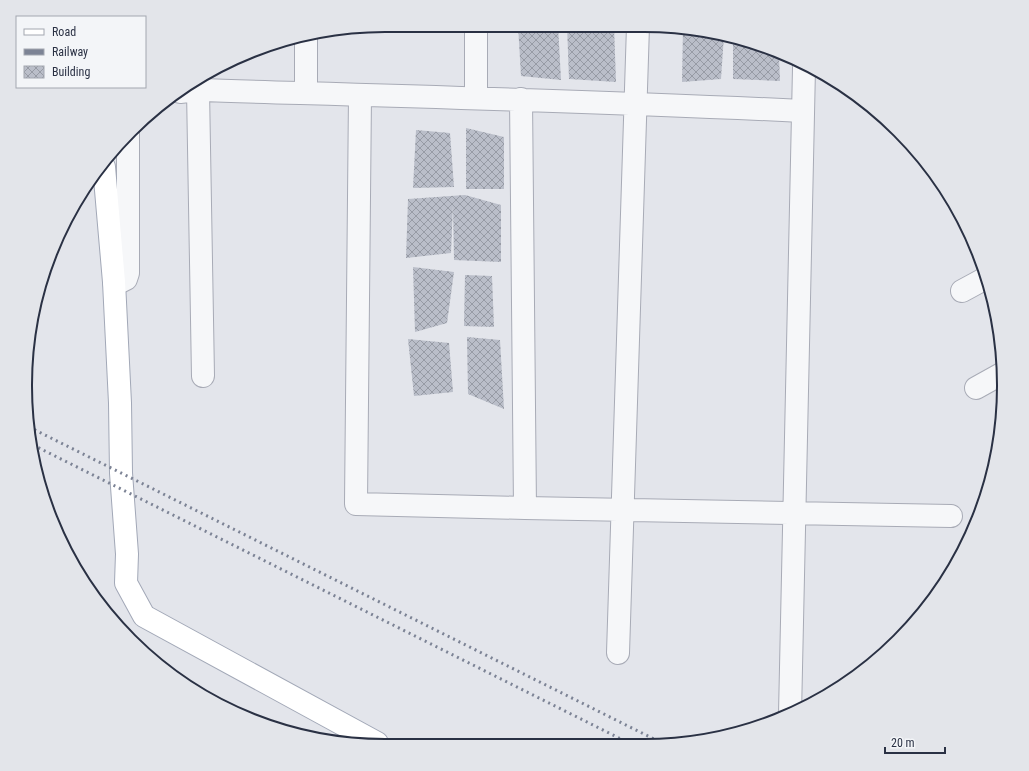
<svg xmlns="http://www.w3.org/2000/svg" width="1029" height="771" font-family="'Roboto Condensed',sans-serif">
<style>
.building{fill:url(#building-cross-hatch)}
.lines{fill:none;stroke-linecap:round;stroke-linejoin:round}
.minor-casing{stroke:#a8abb6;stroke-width:24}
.major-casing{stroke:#a2a8b7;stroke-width:24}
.minor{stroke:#f6f7f9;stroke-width:22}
.major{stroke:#fff;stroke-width:22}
.rail{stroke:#7c8395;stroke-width:3;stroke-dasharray:2 4;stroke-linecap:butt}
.rim{fill:none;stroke:#2a3144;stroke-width:2}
</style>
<defs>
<pattern id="building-cross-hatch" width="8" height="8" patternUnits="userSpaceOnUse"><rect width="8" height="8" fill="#babec9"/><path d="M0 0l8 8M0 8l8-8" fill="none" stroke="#979ba5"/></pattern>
</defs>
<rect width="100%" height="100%" fill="#e3e5eb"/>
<path class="building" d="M518,25H558L561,80L521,76Z
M567,25L614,26L616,82L569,79Z
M683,28L724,35L721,79L682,82Z
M733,37L779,56L780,81L733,79Z
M466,128L504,137V189H466Z
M416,130L450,133L454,187L413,188Z
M465,195L501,205V262L454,260L453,206L451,253L406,258L408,199Z
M413,267L454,272L447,323L415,332Z
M465,275L492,276L494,327L464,326Z
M467,337L500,340L504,409L468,394Z
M408,339L449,343L453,392L414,396Z"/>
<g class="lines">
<g class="minor-casing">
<path id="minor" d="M476,25V98
M306,35V93
M198,90L203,376
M180,92L198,90C399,96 601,101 802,111
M360,95L356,504L525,508
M521,99L525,508L951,516
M114,282H120L126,279L128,273V134
M962,291L986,278
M976,388L1003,373
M618,653L638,26
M790,714L804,68"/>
</g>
<g class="major-casing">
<path id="major" d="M104,167L114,282L120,403L121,473L127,554L126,583L144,616L377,743"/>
</g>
<use href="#minor" class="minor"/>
<use href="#major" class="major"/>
<path class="rail" d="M29,427L662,743
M33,445L629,743"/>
</g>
<path d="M0 0H1029V771H0ZM385 32H644A353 353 0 0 1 997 385V386A353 353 0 0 1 644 739H385A353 353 0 0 1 32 386V385A353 353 0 0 1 385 32Z" fill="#e3e5ea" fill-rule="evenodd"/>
<path class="rim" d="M385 32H644A353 353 0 0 1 997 385V386A353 353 0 0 1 644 739H385A353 353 0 0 1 32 386V385A353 353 0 0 1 385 32Z"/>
<rect x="16" y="16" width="130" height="72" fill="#f3f5f8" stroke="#a3a7b0"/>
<rect x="24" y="29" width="20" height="6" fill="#ffffff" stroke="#a3a7b0"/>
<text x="52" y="36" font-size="12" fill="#2a3144">Road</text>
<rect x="24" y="49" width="20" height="6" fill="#7c8395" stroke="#a3a7b0"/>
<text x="52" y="56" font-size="12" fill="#2a3144">Railway</text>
<rect x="24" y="66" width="20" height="12" fill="url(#building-cross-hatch)" stroke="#a3a7b0"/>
<text x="52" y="76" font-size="12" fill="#2a3144">Building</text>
<path d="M885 747v6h60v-6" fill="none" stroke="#2a3144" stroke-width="2"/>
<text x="891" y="747" font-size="12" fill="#2a3144" stroke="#f3f5f8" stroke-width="3" paint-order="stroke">20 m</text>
</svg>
